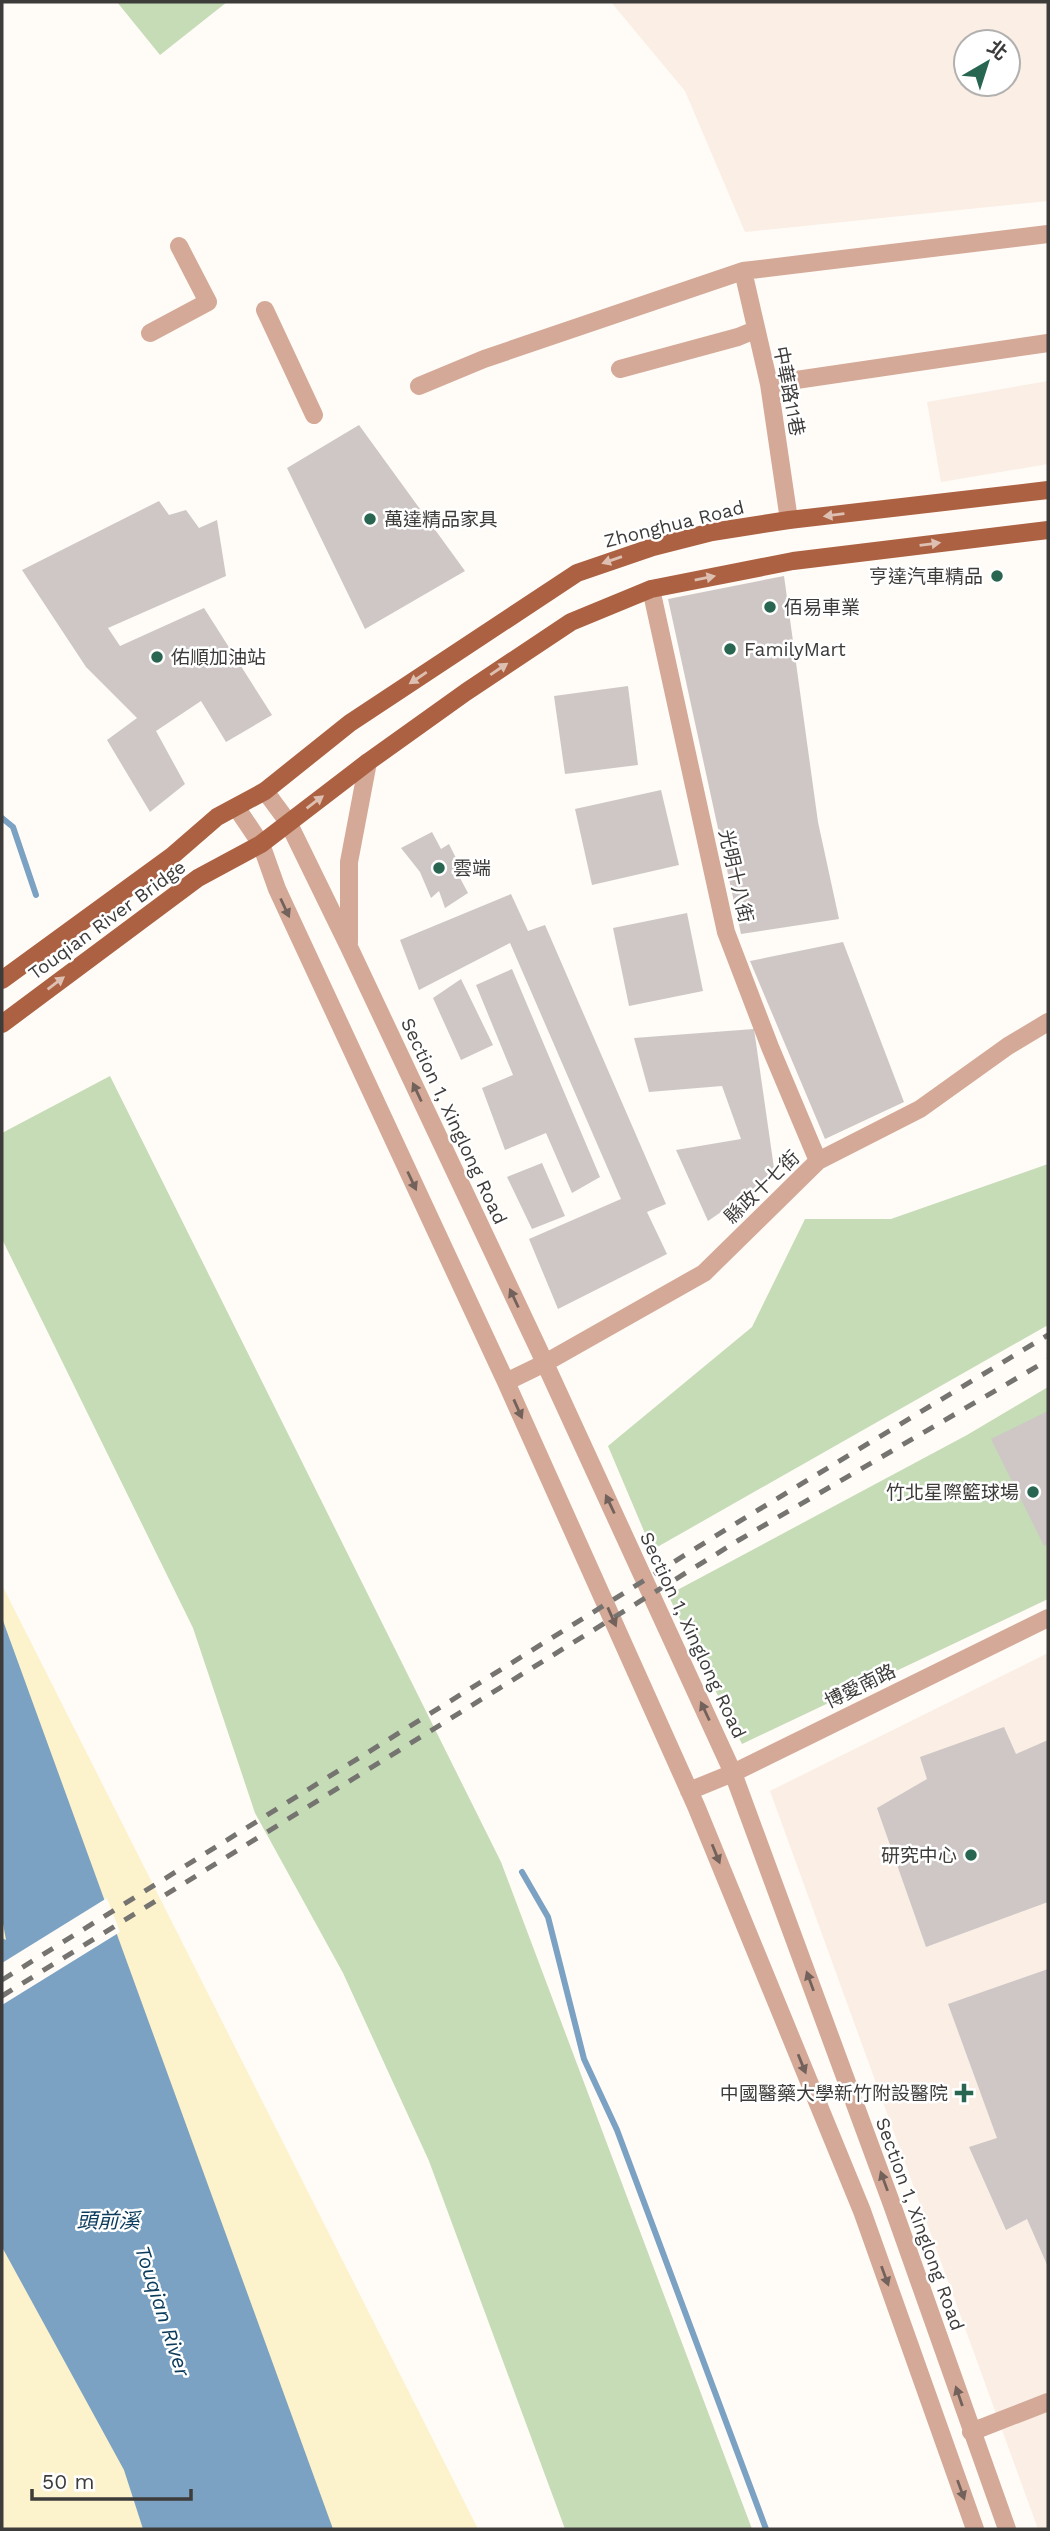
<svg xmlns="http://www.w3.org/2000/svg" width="1050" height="2531" font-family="'Work Sans','Noto Sans TC',sans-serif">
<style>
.built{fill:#faeee5;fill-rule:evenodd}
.green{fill:#c5dcb6}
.sand{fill:#fcf2cc}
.water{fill:#7ba2c3}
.pier{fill:#fffbf7}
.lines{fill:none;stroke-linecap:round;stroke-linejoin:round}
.stream{stroke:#7ba2c3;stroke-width:6}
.building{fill:#cec7c6}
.minor{stroke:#d4a997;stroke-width:18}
.major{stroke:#ac6242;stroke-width:18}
.rail{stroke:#767471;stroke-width:5;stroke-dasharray:12 12;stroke-linecap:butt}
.oneway{fill:#dec0b3}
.oneway2{fill:#72625b}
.poi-dot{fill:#296652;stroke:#fff;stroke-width:2.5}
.labels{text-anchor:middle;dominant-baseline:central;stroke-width:5;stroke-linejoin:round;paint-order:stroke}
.street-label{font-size:19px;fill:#3e3c3a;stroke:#fff}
.poi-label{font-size:19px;fill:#3e3c3a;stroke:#fff;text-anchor:start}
.water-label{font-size:21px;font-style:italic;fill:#0a3b5c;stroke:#fff}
</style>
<rect width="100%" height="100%" fill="#fffbf7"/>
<path class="built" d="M611,2H1048V201L745,232L685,91ZM966,42H1008V84H966Z
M1048,381V464L941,482L927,402Z
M1048,1653V2529H1038L770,1791Z"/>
<path class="green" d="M117,2H227L160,55Z
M110,1076L501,1862L752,2529H565L429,2161L343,1973L255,1813L193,1628L2,1239V1133Z
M1048,1164V1325L652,1550L608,1446L752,1327L805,1219H891Z
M1048,1387V1599L742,1744L668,1595L967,1435Z"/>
<path class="sand" d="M2,1585L478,2529H2Z"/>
<path class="water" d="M2,1618L333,2529H143L124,2470L2,2247V1938L6,1940L2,1918Z"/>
<path class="pier" d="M107,1898L120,1932L2,2005V1963Z"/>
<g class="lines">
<path class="stream" d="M2,818L13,827L36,895
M522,1872L548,1917L584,2059L617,2130L766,2529"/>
</g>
<path class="building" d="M359,425L465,571L365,629L287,468Z
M159,501L169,515L186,510L199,528L217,520L226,576L108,628L120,646L204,608L272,715L226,742L201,701L156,731L185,784L150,812L107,740L137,718L86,667L22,570Z
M784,576L818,822L839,919L741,934L668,599Z
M628,686L638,765L565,774L554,696Z
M661,790L679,865L592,885L575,809Z
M432,832L441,849L449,844L465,876L460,878L468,893L445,908L439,891L431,898L420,872L401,848Z
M511,894L528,931L545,925L666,1204L647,1212L667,1254L558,1309L529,1239L621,1199L510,943L419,990L400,940Z
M687,913L703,991L629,1006L613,928Z
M843,942L904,1102L825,1139L750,961Z
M512,969L600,1177L572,1193L546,1133L505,1150L482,1088L513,1075L476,985Z
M461,979L493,1045L461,1060L433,998Z
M754,1029L775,1175L708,1221L676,1150L741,1139L722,1086L649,1092L634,1038Z
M542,1163L565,1216L532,1229L507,1177Z
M1048,1411V1544L1044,1546L991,1439Z
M1004,1727L1016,1754L1048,1740V1902L926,1947L877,1808L927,1779L920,1757Z
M1048,1969V2267L1027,2219L1006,2230L969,2147L997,2138L948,2004Z"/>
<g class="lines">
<path class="minor" d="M743,271L769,384L789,520
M265,310L314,415
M150,333L208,302L179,246
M620,369L738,337L755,330
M769,384L1048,343
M419,386L484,359L743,271L1048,234
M651,589L726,932L770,1047L818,1161
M265,791L288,822L349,947L538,1348L733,1773L891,2202L1007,2529
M236,807L261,844L277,889L506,1382L696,1806L862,2211L975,2529
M349,943V862L368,762
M506,1382L545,1363L704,1273L818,1161L920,1109L1008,1046L1048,1022
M689,1791L733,1773L1048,1618
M971,2432L1048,2402"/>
<path class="major" d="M2,980L172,856L217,817L265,791L350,723L577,573L653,547L712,532L789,520L1048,490
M2,1024L198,878L261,844L368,762L466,692L571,622L651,589L793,561L1048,530"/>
<path class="rail" d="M2,1980L730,1527L1048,1335
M2,1996L739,1540L1048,1360"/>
</g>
<defs><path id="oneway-solid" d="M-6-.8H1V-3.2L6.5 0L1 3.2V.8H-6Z" transform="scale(1.75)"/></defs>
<g class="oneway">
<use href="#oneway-solid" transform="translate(834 515) rotate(173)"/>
<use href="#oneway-solid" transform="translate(930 544) rotate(-7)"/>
<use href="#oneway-solid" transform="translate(612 560) rotate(161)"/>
<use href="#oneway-solid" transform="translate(705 578) rotate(-11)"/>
<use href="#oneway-solid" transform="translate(499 669) rotate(-34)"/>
<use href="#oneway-solid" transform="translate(418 678) rotate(146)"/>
<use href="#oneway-solid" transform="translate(315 802) rotate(-37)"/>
<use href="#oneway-solid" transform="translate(56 983) rotate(-37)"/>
</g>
<g class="oneway2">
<use href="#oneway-solid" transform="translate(285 908) rotate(65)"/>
<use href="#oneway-solid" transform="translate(417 1092) rotate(-115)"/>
<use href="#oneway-solid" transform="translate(412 1181) rotate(65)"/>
<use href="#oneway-solid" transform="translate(514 1298) rotate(-115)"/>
<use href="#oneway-solid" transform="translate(518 1409) rotate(66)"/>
<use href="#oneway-solid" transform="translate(610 1504) rotate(-115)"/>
<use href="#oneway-solid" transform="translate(612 1617) rotate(66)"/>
<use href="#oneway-solid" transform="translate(705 1711) rotate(-115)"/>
<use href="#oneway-solid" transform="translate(716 1854) rotate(68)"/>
<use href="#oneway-solid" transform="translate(810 1981) rotate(-110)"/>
<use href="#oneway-solid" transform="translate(802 2064) rotate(68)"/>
<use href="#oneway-solid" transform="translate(884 2181) rotate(-110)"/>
<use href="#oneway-solid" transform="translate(885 2276) rotate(70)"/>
<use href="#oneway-solid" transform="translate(959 2396) rotate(-109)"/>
<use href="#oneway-solid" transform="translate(961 2490) rotate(70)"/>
</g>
<g class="poi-dot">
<circle cx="370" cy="519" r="7"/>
<circle cx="997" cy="576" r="7"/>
<circle cx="770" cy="607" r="7"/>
<circle cx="730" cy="649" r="7"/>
<circle cx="157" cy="657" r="7"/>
<circle cx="439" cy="868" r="7"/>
<circle cx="1033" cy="1492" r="7"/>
<circle cx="971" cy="1855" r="7"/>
<path d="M960.5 2082.5h7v7h7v7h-7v7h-7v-7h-7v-7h7z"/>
</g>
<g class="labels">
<g class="street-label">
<text transform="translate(789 391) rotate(79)">中華路11巷</text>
<text transform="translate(674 524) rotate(-14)">Zhonghua Road</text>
<text transform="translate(736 876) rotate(77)">光明十八街</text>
<text transform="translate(107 920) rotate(-36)">Touqian River Bridge</text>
<text transform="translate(454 1121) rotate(65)">Section 1, Xinglong Road</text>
<text transform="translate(762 1187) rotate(-44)">縣政十七街</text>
<text transform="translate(693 1635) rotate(65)">Section 1, Xinglong Road</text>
<text transform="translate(860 1686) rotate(-26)">博愛南路</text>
<text transform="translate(920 2224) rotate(70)">Section 1, Xinglong Road</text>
</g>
<g class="poi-label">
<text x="384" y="519">萬達精品家具</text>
<text x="983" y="576" text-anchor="end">亨達汽車精品</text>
<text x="784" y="607">佰易車業</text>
<text x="744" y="649">FamilyMart</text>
<text x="171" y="657">佑順加油站</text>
<text x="453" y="868">雲端</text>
<text x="1019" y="1492" text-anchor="end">竹北星際籃球場</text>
<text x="957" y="1855" text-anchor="end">研究中心</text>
<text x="948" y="2093" text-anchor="end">中國醫藥大學新竹附設醫院</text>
</g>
<g class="water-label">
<text x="108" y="2220">頭前溪</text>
<text transform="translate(163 2311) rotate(72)">Touqian River</text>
</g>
</g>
<rect width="1050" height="2531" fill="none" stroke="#3e3c3a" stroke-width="7"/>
<g transform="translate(987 63) rotate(39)"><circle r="33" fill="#ffffff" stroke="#b2b1b0" stroke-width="2"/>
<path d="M0-5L12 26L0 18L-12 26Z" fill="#296652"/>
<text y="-10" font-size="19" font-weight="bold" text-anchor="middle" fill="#3e3c3a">北</text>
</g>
<path d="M32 2489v10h159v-10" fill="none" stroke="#3e3c3a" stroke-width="3.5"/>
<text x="42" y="2489" font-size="21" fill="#3e3c3a" stroke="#ffffff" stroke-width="5" paint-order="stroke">50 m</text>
</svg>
